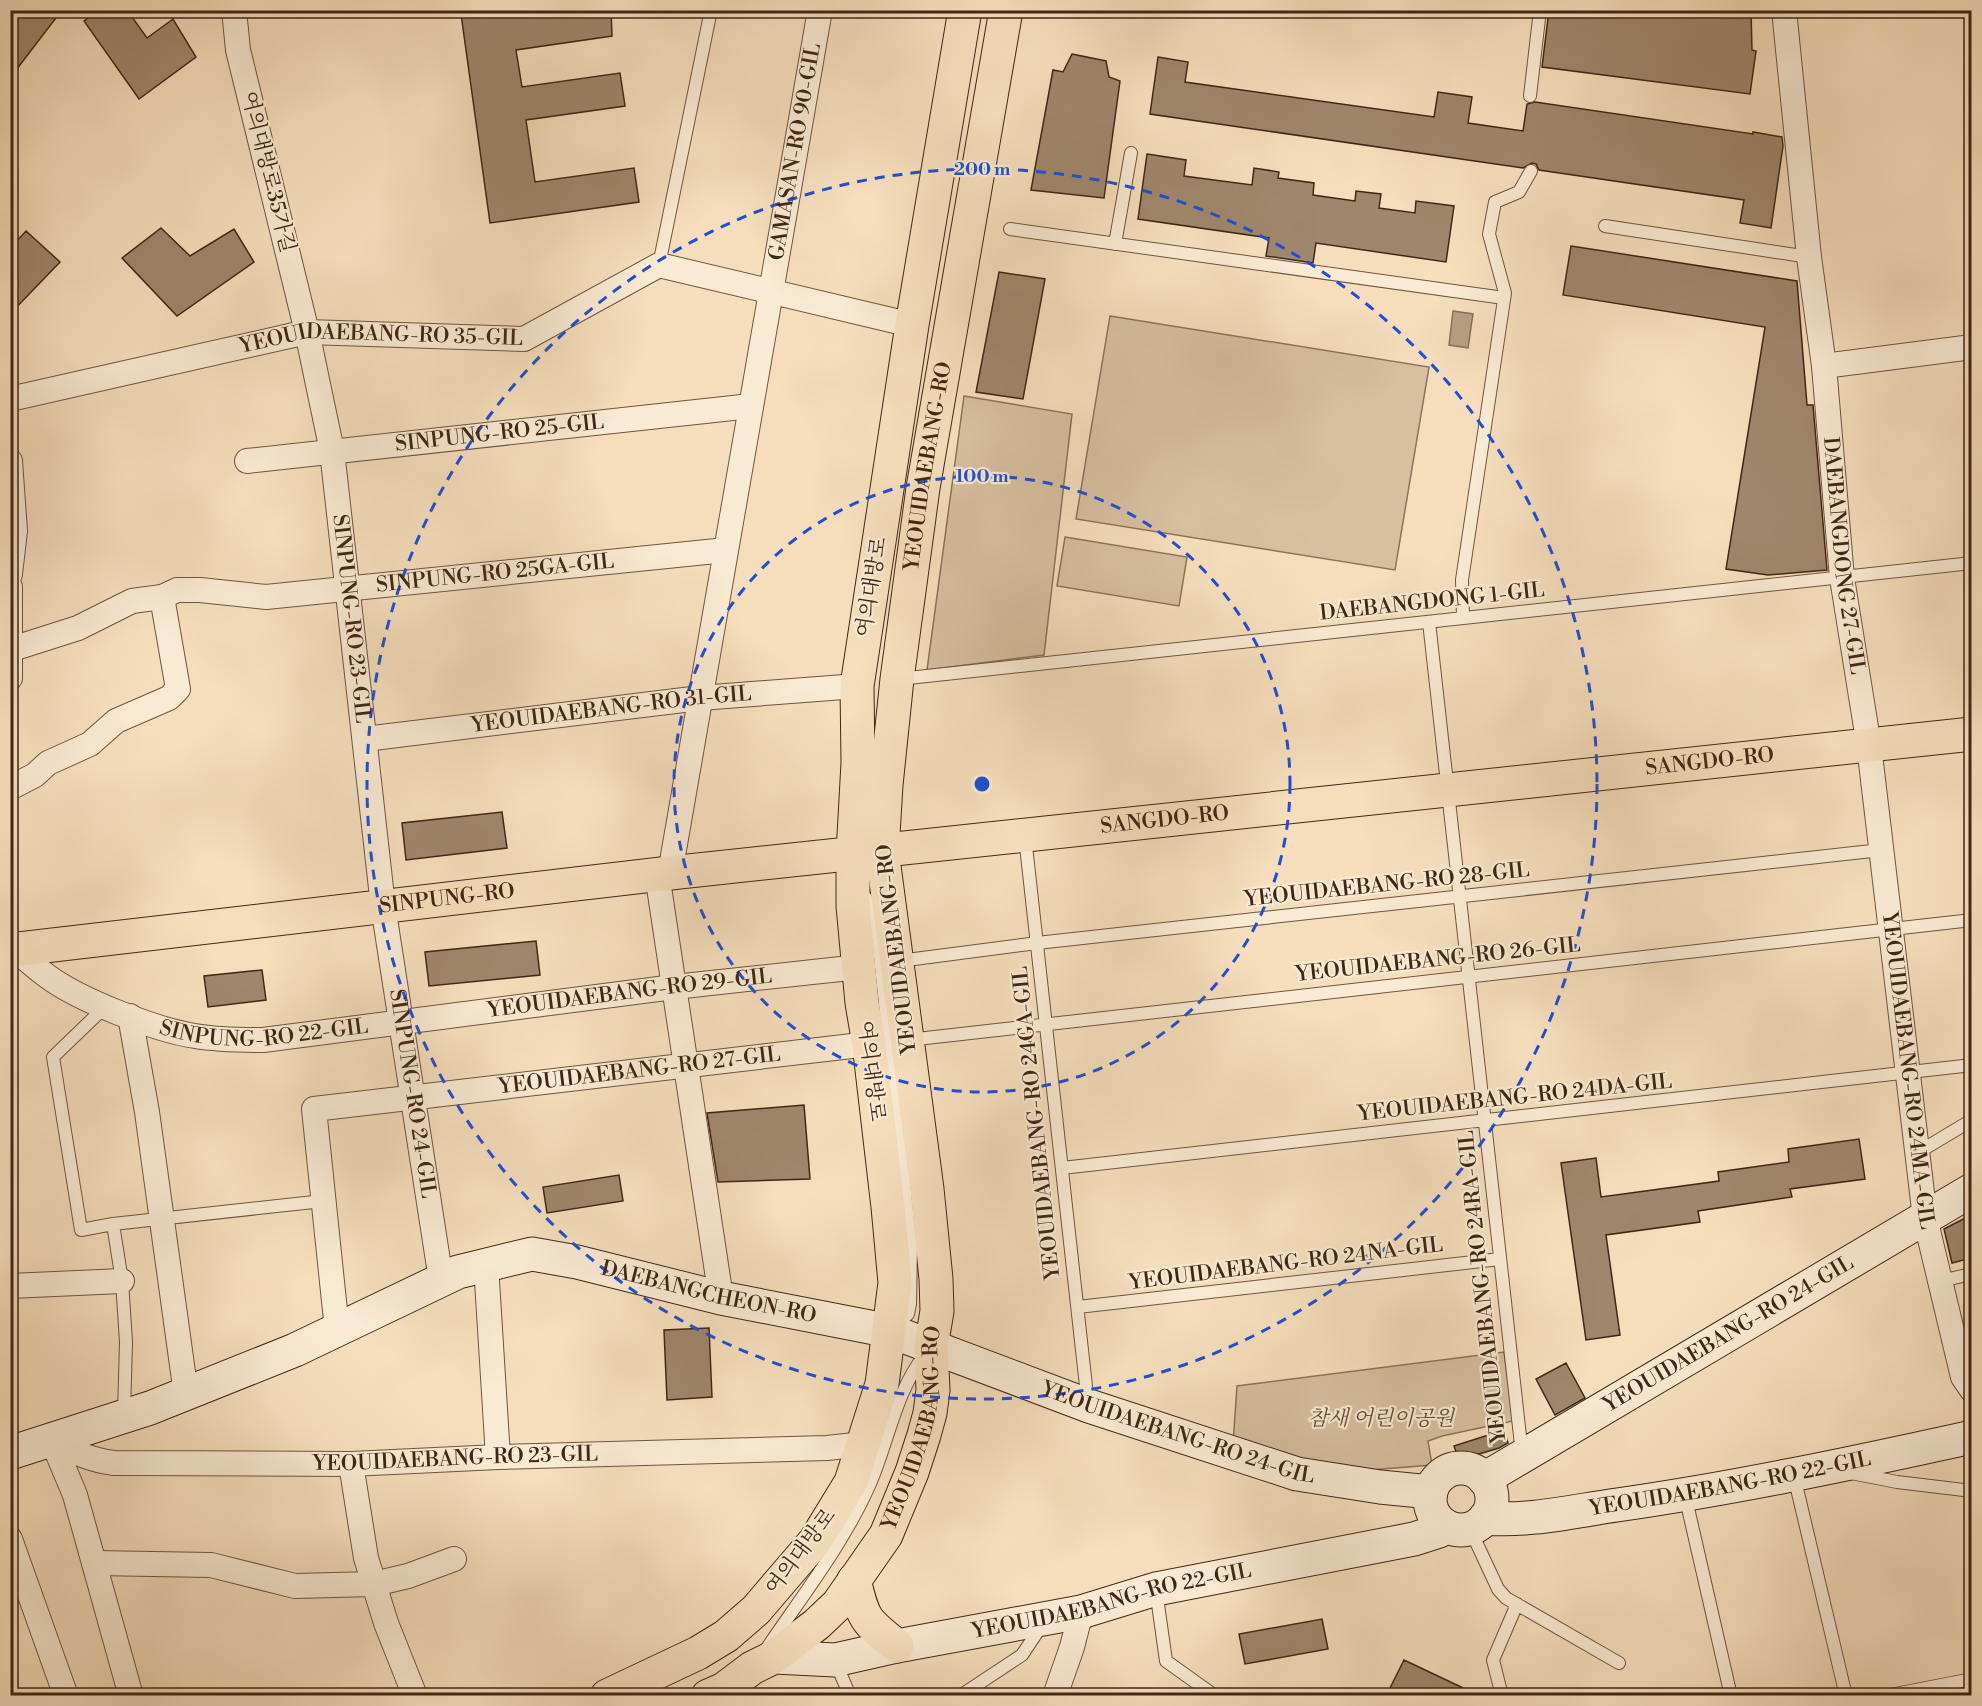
<svg xmlns="http://www.w3.org/2000/svg" width="1982" height="1706" font-family="'Libre Bodoni','Noto Serif KR',serif">
<style>
.green{fill:#d7bfa0;stroke:#8c725b;stroke-width:1.5}
.water{fill:#b89f84;stroke:#886f58;stroke-width:1.5}
.building{fill:#9f866c;stroke:#402616;stroke-width:1.5}
.lines{fill:none;stroke-linecap:round;stroke-linejoin:round}
.lane-casing{stroke:#6e5440;stroke-width:14}
.street-casing{stroke:#6e5440;stroke-width:26}
.secondary-casing{stroke:#402616;stroke-width:35}
.primary-casing{stroke:#402616;stroke-width:35}
.lane{stroke:#f9ead3;stroke-width:12}
.street{stroke:#f9ead3;stroke-width:24}
.secondary{stroke:#f9ead3;stroke-width:33}
.primary{stroke:#f6debc;stroke-width:33}
.ring{fill:none;stroke:#1d4ed8;stroke-width:3;stroke-dasharray:10 8}
.labels{text-anchor:middle;dominant-baseline:central;stroke-width:4.5;stroke-linejoin:round;paint-order:stroke}
.street-label{font-size:21px;fill:#402616;stroke:#f9ead3}
.park-label{font-size:21px;font-style:italic;fill:#664c38;stroke:#f9ead3}
.centre{fill:#1d4ed8;stroke:#f9ead3;stroke-width:3}
.ring-label{font-size:18px;text-anchor:middle;font-weight:bold;fill:#1d4ed8;stroke:#f9ead3;stroke-width:4.5;stroke-linejoin:round;paint-order:stroke}
</style>
<rect width="100%" height="100%" fill="#f6debc"/>
<filter id="stains"><feTurbulence type="fractalNoise" baseFrequency=".00333" numOctaves="4"/><feColorMatrix values="0 0 0 0 .2 0 0 0 0 .09 0 0 0 0 .02 0 0 0 .5 -.17"/></filter>
<radialGradient id="worn" r=".72"><stop offset=".6" stop-color="#630" stop-opacity="0"/><stop offset="1" stop-color="#630" stop-opacity=".3"/></radialGradient>
<path class="green" d="M1110,316L1429,367L1395,570L1076,519Z
M964,396L1072,414L1044,655L927,670Z
M1065,537L1187,557L1179,606L1057,586Z
M1504,1352L1513,1421L1442,1436L1428,1441L1432,1465L1370,1470L1318,1466L1233,1444L1237,1386Z"/>
<path class="water" d="M1453,311L1473,314L1468,348L1449,345Z"/>
<path class="building" d="M10,10H62L10,78Z
M99,10H127L147,38L173,19L196,57L139,99L84,21Z
M489,10H611L612,36L516,50L522,87L620,73L625,106L526,120L535,182L634,168L639,202L490,223L461,14Z
M1549,10H1751L1752,50L1756,51L1750,94L1542,67Z
M1072,54L1106,61L1109,77L1120,81L1104,198L1031,190L1053,70L1063,72Z
M1158,57L1188,62L1185,82L1434,117L1438,92L1472,97L1468,123L1523,131L1527,104L1535,102L1753,134V132L1782,137L1783,146L1771,228L1740,223L1744,200L1539,170L1536,164L1532,163L1523,168L1150,114Z
M1147,154L1186,160L1184,176L1252,185L1254,168L1279,172L1278,178L1314,183L1313,195L1355,201L1356,191L1381,194L1379,208L1415,213L1416,201L1454,206L1446,262L1316,243L1313,263L1266,256L1269,238L1138,219Z
M161,228L190,256L234,229L254,262L177,316L122,258Z
M26,231L60,262L10,314V248Z
M1571,246L1797,281L1807,405H1813L1827,570L1768,575L1726,569L1765,327L1563,295Z
M999,272L1045,279L1023,399L976,392Z
M502,812L507,848L406,860L402,823Z
M536,941L540,975L429,986L425,952Z
M262,970L266,1000L208,1007L204,976Z
M804,1105L810,1179L718,1182L707,1113Z
M1859,1139L1865,1179L1790,1189L1792,1197L1698,1211L1700,1222L1606,1235L1620,1335L1586,1340L1561,1163L1596,1158L1601,1197L1719,1181L1718,1172L1789,1162L1788,1149Z
M619,1175L623,1201L547,1213L543,1187Z
M1971,1215V1258L1952,1263L1944,1229Z
M709,1328L712,1397L667,1400L664,1330Z
M1566,1363L1585,1398L1555,1415L1536,1379Z
M1504,1430L1508,1443L1499,1448L1459,1460L1454,1446Z
M1322,1619L1328,1649L1245,1664L1239,1634Z
M1404,1660L1478,1695H1407L1390,1688Z"/>
<g class="lines">
<g class="lane-casing">
<path id="lane" d="M1530,96L1540,10
M1605,226L1809,257
M1010,229L1504,298
M1115,244L1131,153
M659,265L711,10
M1463,618L1462,580L1505,293L1489,234L1495,202L1519,192L1531,171
M1429,622L1522,1454
M899,679L1972,563
M1025,837L1088,1404
M866,898L878,938L911,1248L910,1304L908,1314L896,1325
M899,961L1037,943L1881,850
M106,1006L53,1057L81,1230L113,1224L323,1201
M908,1040L1972,920
M1917,1153L1972,1120
M1062,1168L1972,1065
M113,1224L122,1281L126,1342L124,1414
M1940,1281L1972,1274
M1078,1307L1500,1259
M1851,1473L1897,1482L1972,1491
M1794,1476L1846,1696
M1685,1495L1731,1696
M1470,1529L1498,1589L1506,1598L1619,1663
M1156,1590L1166,1661L1215,1696
M767,1648C803,1595 843,1544 869,1486C888,1443 895,1393 924,1356
M835,1661L850,1696
M960,1696L1022,1655L1042,1625
M1502,1696L1493,1660L1517,1604
M1885,1696L1972,1679"/>
</g>
<g class="street-casing">
<g id="street">
<path id="s1" d="M234,10L238,50L307,332L332,451L383,906L441,1280"/>
<path id="s2" d="M1784,10L1809,257L1824,366L1842,578L1869,746L1925,1218L1963,1377L1972,1390"/>
<path d="M1824,366L1972,347"/>
<path id="s3" d="M10,399L307,332L524,339L659,265L912,325"/>
<path d="M10,461L15,531L10,574"/>
<path id="s4" d="M247,461L751,406"/>
<path d="M10,587V678"/>
<path id="s5" d="M12,649L78,628L132,601L162,597L177,590H200L266,597L726,550"/>
<path id="s6" d="M365,739L700,698L857,686"/>
<path d="M10,788L35,775L48,763L90,744L116,721L169,698L178,689L162,597"/>
<path id="s7" d="M670,873L820,10"/>
<path d="M657,874L721,1298"/>
<path id="s8" d="M16,950C26,959 36,968 47,976C79,1000 156,1030 195,1036C218,1040 241,1040 263,1040L674,987L859,967"/>
<path d="M130,1016L147,1112L186,1394"/>
<path d="M486,1265L498,1457"/>
<path d="M10,1286L122,1281"/>
<path id="s9" d="M337,1330L314,1109L869,1044"/>
<path id="s10" d="M52,1440C73,1452 90,1460 114,1463L351,1464L498,1457L827,1448L864,1444"/>
<path d="M52,1440L75,1495L131,1696"/>
<path d="M351,1464L366,1558L386,1623L415,1696"/>
<path d="M10,1539L66,1696"/>
<path d="M94,1563L211,1565L295,1586L374,1584L408,1576L454,1559"/>
<path d="M1057,1696V1690L1072,1647L1081,1612"/>
</g>
</g>
<g class="secondary-casing">
<g id="secondary">
<path id="s11" d="M10,1453L150,1408L295,1350L458,1272L532,1254L577,1262L721,1298L890,1331L1089,1406L1297,1474L1380,1487L1431,1492"/>
<circle cx="1461" cy="1499" r="31"/>
<path id="s12" d="M1484,1479L1972,1190"/>
<path id="s13" d="M1485,1518C1529,1522 1574,1511 1617,1505C1736,1488 1854,1463 1972,1437"/>
<path id="s14" d="M774,1657L835,1660L897,1646L1081,1612L1156,1589L1414,1539L1439,1531L1446,1526"/>
</g>
</g>
<g class="primary-casing">
<g id="primary">
<path id="s15" d="M10,950L670,873L1972,734"/>
<path d="M854,1580C864,1620 864,1620 897,1646"/>
<path d="M607,1696L698,1653L726,1636L756,1610L815,1541L851,1482L882,1384L895,1283L888,1207L869,1044L862,1003L853,906V854L858,763L857,686L912,325L965,10"/>
<path id="s16" d="M708,1696L724,1689L752,1668L774,1657L817,1624L838,1604L886,1535L912,1472L924,1435L930,1413L933,1390L931,1347L937,1311L936,1279L927,1189L882,851L886,785L897,679L923,488L1006,10"/>
</g>
</g>
<use href="#lane" class="lane"/>
<use href="#street" class="street"/>
<use href="#secondary" class="secondary"/>
<use href="#primary" class="primary"/>
</g>
<g class="ring">
<circle cx="982" cy="784" r="308"/>
<circle cx="982" cy="784" r="615"/>
</g>
<g class="labels">
<g class="street-label">
<text stroke="none"><textPath href="#s7" startOffset="732">GAMASAN-RO 90-GIL</textPath></text>
<text transform="translate(268 172) rotate(76)">여의대방로35가길</text>
<text stroke="none"><textPath href="#s3" startOffset="378">YEOUIDAEBANG-RO 35-GIL</textPath></text>
<text stroke="none"><textPath href="#s4" startOffset="254">SINPUNG-RO 25-GIL</textPath></text>
<text stroke="none"><textPath href="#s16" startOffset="1328">YEOUIDAEBANG-RO</textPath></text>
<text stroke="none"><textPath href="#s2" startOffset="549">DAEBANGDONG 27-GIL</textPath></text>
<text stroke="none"><textPath href="#s5" startOffset="496">SINPUNG-RO 25GA-GIL</textPath></text>
<text transform="translate(872 587) rotate(-81)">여의대방로</text>
<text transform="translate(1432 602) rotate(-6)">DAEBANGDONG 1-GIL</text>
<text stroke="none"><textPath href="#s1" startOffset="621">SINPUNG-RO 23-GIL</textPath></text>
<text stroke="none"><textPath href="#s6" startOffset="248">YEOUIDAEBANG-RO 31-GIL</textPath></text>
<text stroke="none"><textPath href="#s15" startOffset="1710">SANGDO-RO</textPath></text>
<text stroke="none"><textPath href="#s15" startOffset="1162">SANGDO-RO</textPath></text>
<text transform="translate(1387 885) rotate(-6)">YEOUIDAEBANG-RO 28-GIL</text>
<text stroke="none"><textPath href="#s15" startOffset="440">SINPUNG-RO</textPath></text>
<text transform="translate(897 949) rotate(-97)">YEOUIDAEBANG-RO</text>
<text transform="translate(1438 960) rotate(-6)">YEOUIDAEBANG-RO 26-GIL</text>
<text stroke="none"><textPath href="#s8" startOffset="639">YEOUIDAEBANG-RO 29-GIL</textPath></text>
<text stroke="none"><textPath href="#s8" startOffset="270">SINPUNG-RO 22-GIL</textPath></text>
<text stroke="none"><textPath href="#s2" startOffset="1068">YEOUIDAEBANG-RO 24MA-GIL</textPath></text>
<text stroke="none"><textPath href="#s9" startOffset="550">YEOUIDAEBANG-RO 27-GIL</textPath></text>
<text transform="translate(871 1071) rotate(83)">여의대방로</text>
<text stroke="none"><textPath href="#s1" startOffset="1100">SINPUNG-RO 24-GIL</textPath></text>
<text transform="translate(1515 1098) rotate(-6)">YEOUIDAEBANG-RO 24DA-GIL</text>
<text transform="translate(1037 1123) rotate(-96)">YEOUIDAEBANG-RO 24GA-GIL</text>
<text transform="translate(1286 1264) rotate(-7)">YEOUIDAEBANG-RO 24NA-GIL</text>
<text transform="translate(1483 1287) rotate(-96)">YEOUIDAEBANG-RO 24RA-GIL</text>
<text stroke="none"><textPath href="#s11" startOffset="741">DAEBANGCHEON-RO</textPath></text>
<text stroke="none"><textPath href="#s12" startOffset="284">YEOUIDAEBANG-RO 24-GIL</textPath></text>
<text stroke="none"><textPath href="#s16" startOffset="356">YEOUIDAEBANG-RO</textPath></text>
<text stroke="none"><textPath href="#s11" startOffset="1232">YEOUIDAEBANG-RO 24-GIL</textPath></text>
<text stroke="none"><textPath href="#s10" startOffset="408">YEOUIDAEBANG-RO 23-GIL</textPath></text>
<text stroke="none"><textPath href="#s13" startOffset="248">YEOUIDAEBANG-RO 22-GIL</textPath></text>
<text transform="translate(801 1552) rotate(-53)">여의대방로</text>
<text stroke="none"><textPath href="#s14" startOffset="344">YEOUIDAEBANG-RO 22-GIL</textPath></text>
</g>
<g class="park-label">
<text x="1381" y="1419">참새 어린이공원</text>
</g>
</g>
<circle cx="982" cy="784" r="9" class="centre"/>
<g class="ring-label">
<text x="982" y="175">200 m</text>
<text x="982" y="482">100 m</text>
</g>
<rect width="1982" height="1706" fill="none" stroke="#f6debc" stroke-width="36"/>
<rect x="12" y="12" width="1958" height="1682" fill="none" stroke="#402616" stroke-width="3"/>
<rect x="18" y="18" width="1946" height="1670" fill="none" stroke="#402616" stroke-width="1.5"/>
<rect width="100%" height="100%" filter="url(#stains)"/>
<rect width="100%" height="100%" fill="url(#worn)"/>
</svg>
